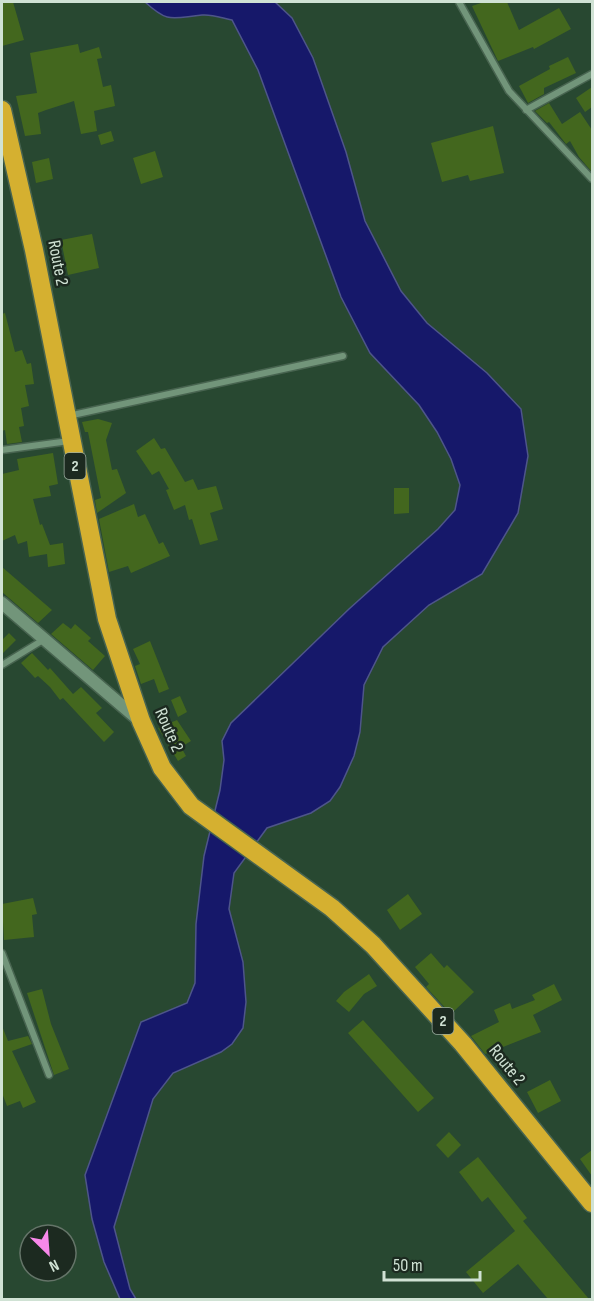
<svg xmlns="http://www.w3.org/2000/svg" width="594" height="1301" font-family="'Sofia Sans Condensed',sans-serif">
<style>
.water{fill:#16186a;stroke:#4e558a;stroke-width:1.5}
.building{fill:#43671e}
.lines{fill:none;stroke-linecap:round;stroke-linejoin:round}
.street-casing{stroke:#486450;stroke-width:9}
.secondary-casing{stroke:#486450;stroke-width:15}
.highway-casing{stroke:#486450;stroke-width:21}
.street{stroke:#72957a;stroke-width:6}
.secondary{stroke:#72957a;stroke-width:12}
.highway{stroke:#d5b030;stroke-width:18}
.labels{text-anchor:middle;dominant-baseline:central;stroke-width:5;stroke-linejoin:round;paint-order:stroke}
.shield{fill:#1c2a20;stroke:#9aab9e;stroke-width:1.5}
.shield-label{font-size:16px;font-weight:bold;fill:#d0e2d4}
.street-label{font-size:18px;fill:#d0e2d4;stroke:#1c2a20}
</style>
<rect width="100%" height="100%" fill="#284831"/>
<path class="water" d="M145,2H275L292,18L313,58L346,152L365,221L401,291L427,323L487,373L521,409L528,456L518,513L482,574L429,605L383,647L364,685L360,732L354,756L340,787L330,801L311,813L267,828L234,873L229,909L243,962L246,1002L243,1028L232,1044L221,1052L173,1073L153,1099L114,1227L130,1289L136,1299H120L104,1262L92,1219L85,1175L141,1022L187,1003L195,983L196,924L204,856L220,790L224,760L222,741L231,723L349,609L438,529L455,510L460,485L451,459L437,432L419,405L370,353L341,297L258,70L232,20C222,18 212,14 202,15C172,18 169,24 145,2Z"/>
<path class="building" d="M2,2H13L24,40L2,46Z
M484,2H507L519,30L559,8L571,29L534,49L533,47L498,61L472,6Z
M78,44L80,53L99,47L102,58L97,59L103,87L111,85L115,106L94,111L97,131L81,134L74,101L46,110L38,113L41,134L25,136L16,96L37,93L30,53Z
M568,57L576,73L544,88V94L528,103L519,86L550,69L549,66Z
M592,87V107L585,112L576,98Z
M549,103L562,124L580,112L592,130V172L579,157L570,141L566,144L549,122L547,123L535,111Z
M493,126L504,173L470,181L468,175L442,182L431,143Z
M111,131L114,141L101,145L98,135Z
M155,151L163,177L141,184L133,158Z
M49,158L53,179L36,183L32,162Z
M92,234L99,268L68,275L61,240Z
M5,313L15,352L22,350L27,364L31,363L34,384L25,385L29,406L21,408L24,426L19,427L22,442L7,444L5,430L2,431V314Z
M98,419L112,423L106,440L112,470L117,469L126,493L97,513L95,500L101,498L88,432H85L82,422Z
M154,438L161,449L165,448L185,482L193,479L198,490L216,486L223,509L210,513L218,540L200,545L192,519L189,520L185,505L174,510L166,490L169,489L159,471L152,475L136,451Z
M53,453L58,484L49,486L51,496L33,499L40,525L42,524L50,545L63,543L65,564L48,567L47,554L29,557L27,541L18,544L15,535L2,541V474L19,470L17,459Z
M394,488H409V513L394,514Z
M134,504L138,517L145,514L159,544L163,542L170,556L131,573L128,566L109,572L99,519Z
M2,567L52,610L38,623L2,592Z
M63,623L71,629L75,624L91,638L88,641L105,656L93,670L51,634Z
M9,633L16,640L2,654V640Z
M150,641L169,689L159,693L154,679L141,684L135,666L140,664L133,649Z
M32,653L48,670L50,668L73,694L81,687L102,708L96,713L114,732L104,742L63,698L60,700L50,687L38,676L35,678L21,663Z
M180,696L187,712L178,717L171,700Z
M177,720L191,741L181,747L186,756L178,761L158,728Z
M408,894L422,914L400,930L387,910Z
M33,898L37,914L32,915L34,937L4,940L2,904Z
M431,953L444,968L447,965L474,992L451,1014L426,987L429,984L415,967Z
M369,974L377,986L364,994L349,1012L336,1001L344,992Z
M554,984L562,1000L533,1015L541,1032L485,1054L471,1036L499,1022L494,1010L510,1003L512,1009L535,1000L532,995Z
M42,989L51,1024L69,1069L54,1075L27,993Z
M363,1020L434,1098L418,1112L348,1033Z
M2,1026L8,1041L28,1036L32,1044L12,1051L36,1102L23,1108L20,1101L7,1106L2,1093Z
M550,1080L561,1101L538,1113L527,1092Z
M449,1132L461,1145L448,1158L436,1145Z
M592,1150V1176L580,1159Z
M478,1157L527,1218L523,1221L589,1299H548L518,1264L483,1293L466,1272L515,1231L488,1197L482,1202L459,1172Z"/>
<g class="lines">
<g class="street-casing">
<path id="street" d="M459,2L509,91L592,179
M526,110L592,74
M68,416L343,356
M2,450L69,441
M2,665L43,640
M2,953L49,1075"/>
</g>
<g class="secondary-casing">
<path id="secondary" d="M2,603L140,721"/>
</g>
<g class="highway-casing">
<path id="highway" d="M2,110L34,250L107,619L141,721L162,768L191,806L332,908L373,945L463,1044L592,1203"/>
</g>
<use href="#street" class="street"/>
<use href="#secondary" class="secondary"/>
<use href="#highway" class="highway"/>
</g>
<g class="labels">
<g class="shield">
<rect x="64.5" y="453" width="21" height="26" rx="4.5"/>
<rect x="432.5" y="1008" width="21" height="26" rx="4.5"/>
</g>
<g class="shield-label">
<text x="75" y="466">2</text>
<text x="443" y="1021">2</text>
</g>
<g class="street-label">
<text transform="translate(58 263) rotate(79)">Route 2</text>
<text transform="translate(169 730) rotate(66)">Route 2</text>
<text transform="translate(507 1065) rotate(51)">Route 2</text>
</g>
</g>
<rect width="594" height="1301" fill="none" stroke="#d0e2d4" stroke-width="6"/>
<g transform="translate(48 1253) rotate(155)"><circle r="28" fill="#1c2a20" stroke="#647468" stroke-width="1.5"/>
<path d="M0-4.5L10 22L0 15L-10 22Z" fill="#f888ea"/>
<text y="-9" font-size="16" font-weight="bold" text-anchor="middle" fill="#d0e2d4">N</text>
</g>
<path d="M384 1271v9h96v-9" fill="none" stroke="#d0e2d4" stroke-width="3"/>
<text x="393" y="1271" font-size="18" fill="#d0e2d4" stroke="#1c2a20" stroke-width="4.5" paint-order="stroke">50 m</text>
</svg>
